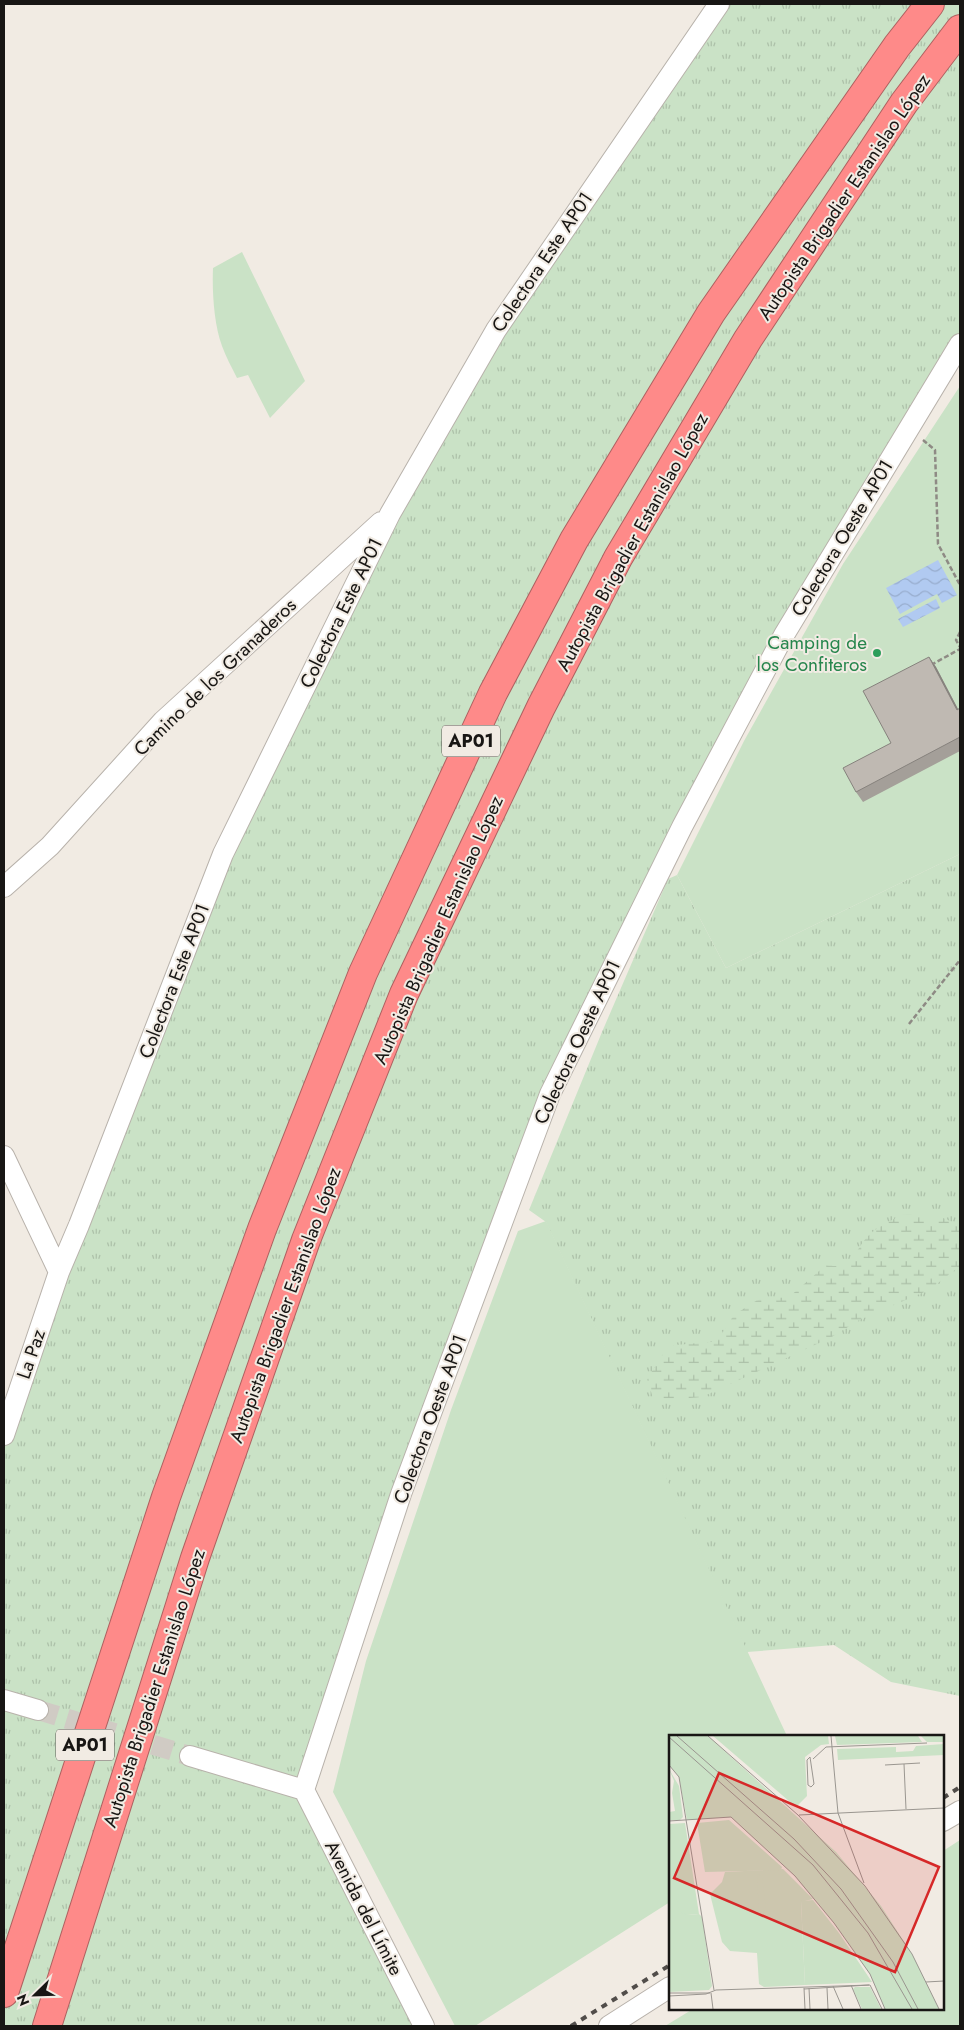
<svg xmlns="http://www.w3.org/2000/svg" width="964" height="2030" font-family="Jost,sans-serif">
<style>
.grass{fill:url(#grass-tufts)}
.wetland{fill:url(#wetland-marsh)}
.pitch{fill:#cae2c6}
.water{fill:url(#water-waves)}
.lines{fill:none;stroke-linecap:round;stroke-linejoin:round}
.minor-tunnel{stroke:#d0cbc4;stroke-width:20;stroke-dasharray:20 10;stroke-linecap:butt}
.minor-casing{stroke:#b8b2ab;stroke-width:22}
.highway-casing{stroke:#ae6160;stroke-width:30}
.path{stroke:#8e8a84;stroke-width:2.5;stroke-dasharray:5 2.5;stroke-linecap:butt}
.minor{stroke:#fff;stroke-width:20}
.highway{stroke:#fe8a89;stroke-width:28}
.rail{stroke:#514d4a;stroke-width:4;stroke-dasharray:6 6;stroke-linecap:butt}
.wall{fill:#a49f99}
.shaded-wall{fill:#86827d}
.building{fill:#bfb9b2;stroke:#86827d}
.leisure-dot{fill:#2e9e5b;stroke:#f1ebe3;stroke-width:2}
.labels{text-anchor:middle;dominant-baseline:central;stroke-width:4;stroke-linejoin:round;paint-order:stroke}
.shield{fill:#f1ebe3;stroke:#595652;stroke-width:1}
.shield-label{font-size:18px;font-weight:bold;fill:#181614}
.street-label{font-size:19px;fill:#181614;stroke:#f1ebe3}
.leisure-label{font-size:19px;fill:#27864d;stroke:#f1ebe3;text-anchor:end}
.inset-road{fill:none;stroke:#9a9690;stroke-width:1}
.view{fill:#d62828;fill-opacity:0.15;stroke:#d62828;stroke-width:2.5}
.inset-edge{fill:none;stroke:#181614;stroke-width:2.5}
</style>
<defs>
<pattern id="grass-tufts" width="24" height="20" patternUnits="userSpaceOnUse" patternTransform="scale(1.25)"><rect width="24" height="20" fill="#cae2c6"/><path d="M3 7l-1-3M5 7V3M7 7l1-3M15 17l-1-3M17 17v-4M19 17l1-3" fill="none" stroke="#adc1a9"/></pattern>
<pattern id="wetland-marsh" width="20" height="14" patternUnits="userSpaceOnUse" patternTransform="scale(1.25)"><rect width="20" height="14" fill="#cae2c6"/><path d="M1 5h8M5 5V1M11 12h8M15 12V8" fill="none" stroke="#adc1a9"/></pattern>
<pattern id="water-waves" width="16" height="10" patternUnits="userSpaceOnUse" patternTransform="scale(1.25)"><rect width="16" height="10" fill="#b1caf1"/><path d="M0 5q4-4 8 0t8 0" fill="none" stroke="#98adce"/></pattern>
</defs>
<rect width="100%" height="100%" fill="#f1ebe3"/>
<path class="grass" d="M719,4H960V344L784,635L550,1094L304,1790L424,2026H4V1435L223,854L496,330Z
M960,854V1696L891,1682L834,1645L747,1652L546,1222L529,1210L602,1032L668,879L677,875L726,968Z"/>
<path class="wetland" d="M901,1215C921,1215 947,1212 960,1230V1266L929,1290L861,1319L830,1338L702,1397L654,1401L647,1379L665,1351L675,1345L711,1342L721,1335L734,1315L754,1302L764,1297L788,1298L826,1265C855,1271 853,1250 870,1234C879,1226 891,1221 901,1215Z"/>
<path class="pitch" d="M242,252L305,381L270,418L248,375L237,378C232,368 226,357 222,346C214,324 212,292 213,268Z
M960,386V854L726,968L677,875L744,741L843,564Z
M546,1221L787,1736H670V1902L475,2026H455L333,1792L366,1661L451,1410L518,1231Z
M960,1840V2026H665L693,2009H943V1851Z"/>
<path class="water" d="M938,560L957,595L942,603L937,594L900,614L886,588Z
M936,599L940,608L903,627L898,619Z"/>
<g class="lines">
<path class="minor-tunnel" d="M38,1710L190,1756"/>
<g class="minor-casing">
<path id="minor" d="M4,887L50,846L163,721L381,522
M4,1156L59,1272
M4,1435L59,1272L79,1225L223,854L390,514L496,330L719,4
M4,1700L38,1710
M190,1756L304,1790
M304,1790L401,1494L550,1094L682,827L784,635L960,344
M304,1790L424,2026
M943,1821L960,1811
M609,2026L670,1987"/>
</g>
<g class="highway-casing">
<path id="highway" d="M4,1993L166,1497L262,1229L363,973L493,693L574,540L711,313L897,46L930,4
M47,2026L195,1558L306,1240L404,994L541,707L618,558L748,339L904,103L960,29"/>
</g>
<path class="path" d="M923,440L935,450L938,544L960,585
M960,632L956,640L960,647
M931,665L960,649
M909,1024L960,960"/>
<use href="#minor" class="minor"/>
<use href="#highway" class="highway"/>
<path class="rail" d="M943,1798L960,1787
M571,2026L670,1965"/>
</g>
<path class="wall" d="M929,657L936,667L958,709L960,708V751L863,802L856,792L891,743Z"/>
<path class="shaded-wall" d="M929,657L936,667L960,713L957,710Z"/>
<path class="building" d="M929,657L957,710L960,708V737L856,792L843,768L891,743L863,691Z"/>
<circle class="leisure-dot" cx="877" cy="653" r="5"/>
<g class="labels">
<g class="shield">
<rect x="442" y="725.5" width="58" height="31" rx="4"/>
<rect x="56" y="1729.5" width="58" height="31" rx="4"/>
</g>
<g class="shield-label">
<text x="471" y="741">AP01</text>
<text x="85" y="1745">AP01</text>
</g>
<g class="street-label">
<text transform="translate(844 197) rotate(-56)">Autopista Brigadier Estanislao López</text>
<text transform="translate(542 262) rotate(-56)">Colectora Este AP01</text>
<text transform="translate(842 538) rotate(-59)">Colectora Oeste AP01</text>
<text transform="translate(632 542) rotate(-61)">Autopista Brigadier Estanislao López</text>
<text transform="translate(341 613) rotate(-64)">Colectora Este AP01</text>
<text transform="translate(215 677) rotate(-44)">Camino de los Granaderos</text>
<text transform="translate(438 930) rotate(-66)">Autopista Brigadier Estanislao López</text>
<text transform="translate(174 981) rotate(-69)">Colectora Este AP01</text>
<text transform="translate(577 1042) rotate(-65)">Colectora Oeste AP01</text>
<text transform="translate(285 1305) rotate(-70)">Autopista Brigadier Estanislao López</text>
<text transform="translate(31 1354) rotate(-71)">La Paz</text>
<text transform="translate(430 1419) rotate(-70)">Colectora Oeste AP01</text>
<text transform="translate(154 1688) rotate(-72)">Autopista Brigadier Estanislao López</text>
<text transform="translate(364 1908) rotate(63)">Avenida del Límite</text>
</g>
<g class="leisure-label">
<text x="867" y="642">Camping de<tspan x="867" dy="22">los Confiteros</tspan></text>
</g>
</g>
<g transform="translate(669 1735)">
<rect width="275" height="275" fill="#f1ebe3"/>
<path d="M0,1H39L167,117L212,171L243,219L270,274H216L201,239L165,188L126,141L62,82L18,85L10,42L0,30ZM44,1H159L160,9L152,10L136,22L138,61L127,72ZM166,1H249L253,7L168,10ZM252,1H275V7H258ZM275,9V20L169,25L168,14L227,12V17L244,16L247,11ZM0,34L10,51L14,82L11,85H0V77L6,76L3,58L5,46ZM114,134L144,164L132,167L136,250L95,252L90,249L88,218L61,216L53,207L41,159L53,147L56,137ZM7,159L19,180L30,179L33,182L43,251L40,255L0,257V160ZM186,252H201L212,274H193L184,254Z" fill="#cae2c6"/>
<path d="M88,138L93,142L97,174L90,180Z" fill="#cae2c6"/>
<path d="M60,85L113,132L112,135L36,137L28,88ZM16,88L30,179L19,180L10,177L7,160H0V89ZM144,165L170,198L203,247L136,250L132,166Z" fill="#cae2c6"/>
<path class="inset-road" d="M8,1L125,104L172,154L224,227L249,274M39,1L129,80L196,151L243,219L270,274M162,1L169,78L195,148M0,2L144,130L199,198L243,274M141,22L145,49L142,52L139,50L138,25ZM144,24L157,12L258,8M235,29L237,74M0,30L10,42L45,255M216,30L251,28M130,80L275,73M62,82L126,141L165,188L201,239L216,274M0,86L62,82M257,247L275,246M182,250L192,274M201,250L213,274M164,251L174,274M135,253L136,274M140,253L141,274M158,253L159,274M135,254L200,250M0,258H41M42,258L44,274M0,259L1,274M0,261L37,259L47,255L201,250"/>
<path class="view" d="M50,38L270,132L226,237L5,143Z"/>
<rect width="275" height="275" class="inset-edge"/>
</g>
<rect width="964" height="2030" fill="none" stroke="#181614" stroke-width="10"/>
<g transform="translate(35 1995) rotate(247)" stroke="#f1ebe3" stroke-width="4" paint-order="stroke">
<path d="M0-4L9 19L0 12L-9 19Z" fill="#181614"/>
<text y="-8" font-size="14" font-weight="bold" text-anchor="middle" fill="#181614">N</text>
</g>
</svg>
